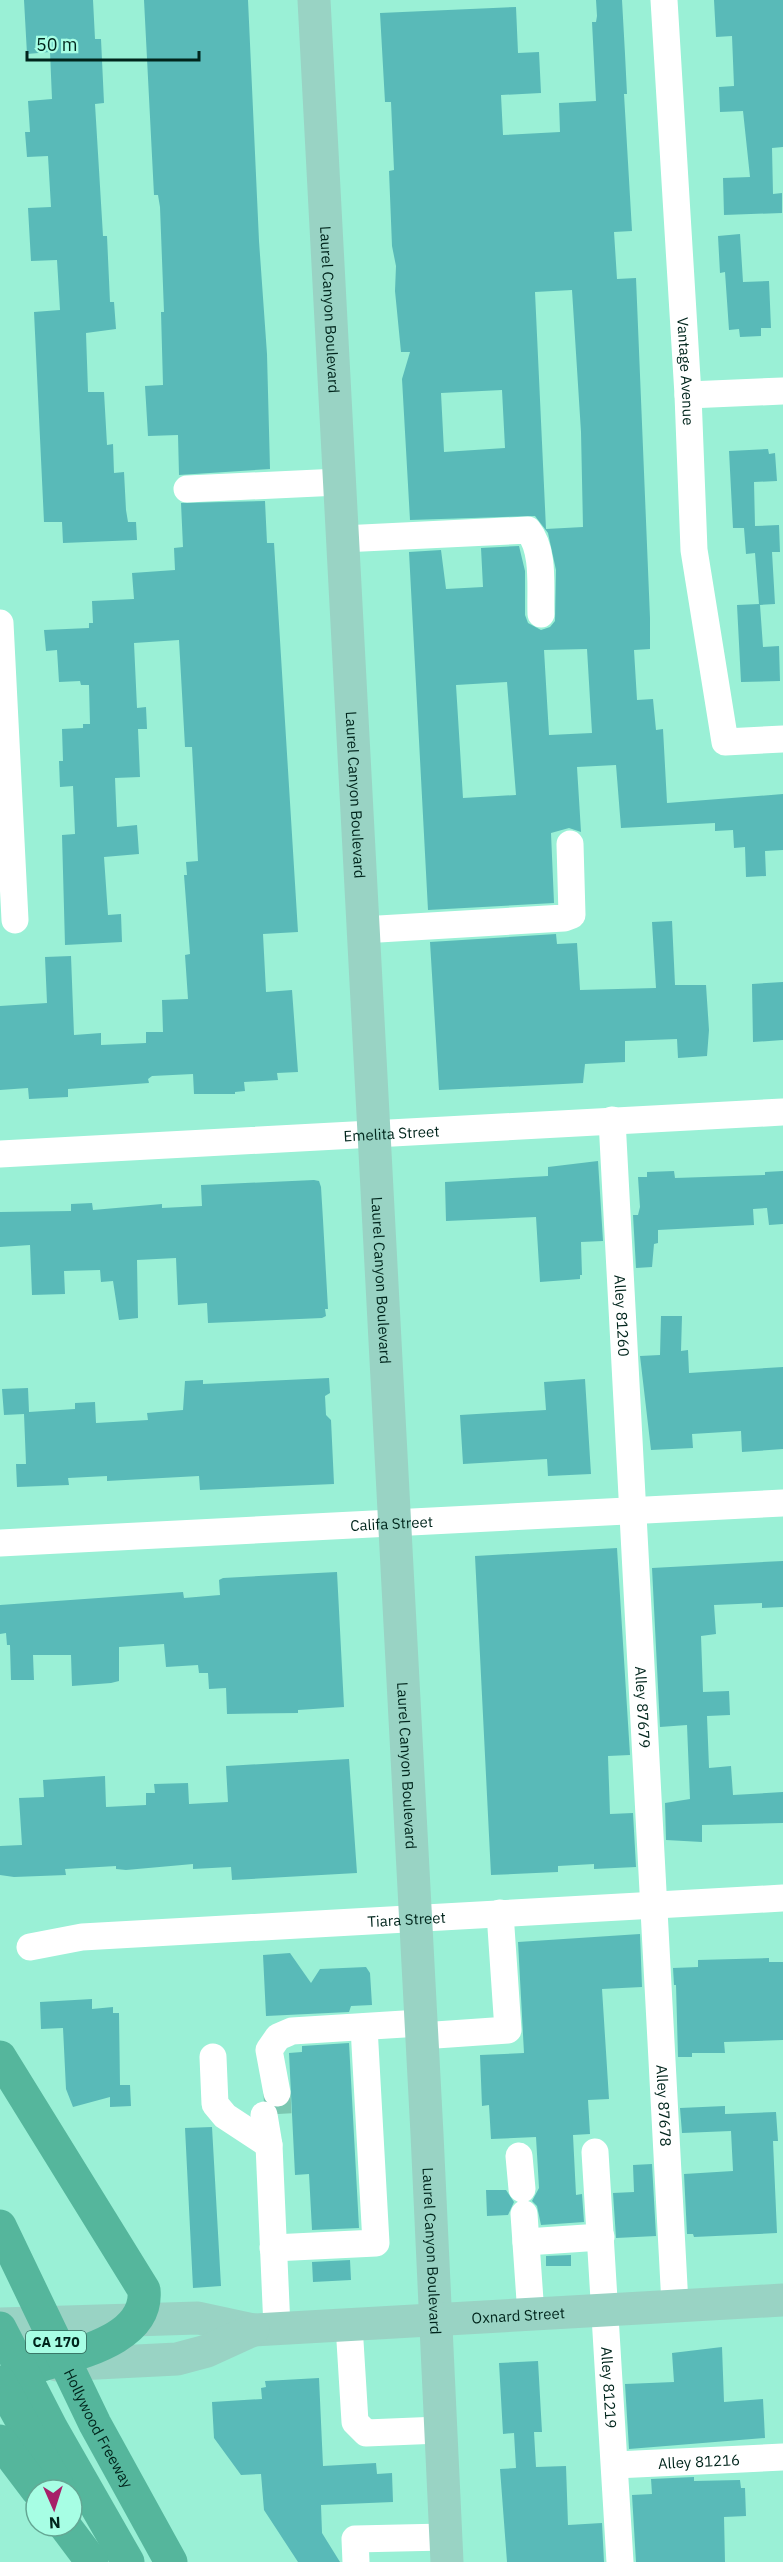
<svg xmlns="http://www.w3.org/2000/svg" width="783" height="2562" font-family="'IBM Plex Sans',sans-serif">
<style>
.building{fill:#59bab8;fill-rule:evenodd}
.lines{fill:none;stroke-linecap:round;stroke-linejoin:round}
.minor-tunnel{stroke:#7bc7b1;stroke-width:27;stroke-dasharray:27 14;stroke-linecap:butt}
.minor{stroke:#fff;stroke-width:27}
.major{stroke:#99d3c4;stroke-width:33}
.highway{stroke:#55b69c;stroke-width:33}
.labels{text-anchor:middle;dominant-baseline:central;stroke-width:4.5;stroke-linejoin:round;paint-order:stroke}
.shield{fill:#a7fee4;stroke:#326658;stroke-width:1.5}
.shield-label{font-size:14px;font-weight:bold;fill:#00251c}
.street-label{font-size:15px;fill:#00251c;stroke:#a7fee4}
</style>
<rect width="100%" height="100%" fill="#9af0d6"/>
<path class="building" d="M24,0H93L95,39H101L104,103L95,104L103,236H107L110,302H114L116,329L86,333L88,392H104L107,445L113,444L114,473L124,472L126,510L128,522H136L137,540L63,543L62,522H44L34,312L60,310L57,260L31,261L28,208L51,207L48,156L27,157L25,132H30L28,101L52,99L50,52L27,54Z
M144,0H248L259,241L267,354L270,469L179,475L178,435L148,436L145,386L163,385L161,312H164L160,207L158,195H154Z
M596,0H622L625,54L627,94H624L632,231L614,232L617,279L636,278L650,618V649L634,650L637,700L653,699L656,730L663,729L667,803L783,794V850L765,851L766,876L746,877L745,847L734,848L733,830L715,831V823L621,828L616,765L577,767L581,832L569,828L551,833L554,903L428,910L409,552L441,550L446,589L483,587L481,548L519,546L525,571V615L528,623L541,630L550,627L555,621L556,570L548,533L535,516L410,520L402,379L410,352H401L395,291L396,266L392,246L389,171L394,170L391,102H385L380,13L516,7L518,53L539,52L541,93L501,95L503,135L560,132L559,103L596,101L592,22H596L597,16ZM572,290L581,432L583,527L546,529L535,292ZM502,390L505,448L444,452L441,393ZM587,649L592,733L549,735L544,650ZM507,682L516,795L463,798L456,685Z
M714,0H783V147L772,148L773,194L782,193V213L724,215L723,178L750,177L743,111L720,112L719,87L734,86L732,36L716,37Z
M740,234L743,282L769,281L771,328H761V336L740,337L739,329L729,330L725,272L720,273L718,236Z
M768,449L769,454L775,453L777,481L754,482L755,526L779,525L780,552H772L775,604L760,605L763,647L779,646L780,681L741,682L737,605L759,604L755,553L746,554L744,528H733L729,451Z
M265,501L267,543H274L298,932L263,934L266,992L292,990L298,1072L277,1073L278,1080L244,1082L245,1091L235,1092V1094H194L193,1074L152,1076L148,1079L149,1083L68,1089V1097L29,1099L28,1088L0,1090V1006L47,1003L45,957L71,956L74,1035L101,1033V1045L146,1043V1032H163L162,1000L188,999L185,955L190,954L184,875H187L186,862L198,861L192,747H185L179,640L134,643L137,708L146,707L147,729H138L140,777L115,778L117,827L137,825L139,854L104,857L108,915L121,914L122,942L65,945L62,835L75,834L73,786L60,787L59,761H63L62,729L83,728V724H90L89,685H81L80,681L59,682L57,650L46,651L44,630L89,628V623H93L92,601L134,599L132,573L175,570L174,548L183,547L181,503Z
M672,921L675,985H706L709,1030L707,1056L678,1058L677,1039L625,1041V1062L585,1064L583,1083L439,1090L430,942L556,934L557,944L577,943L580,990L656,988L652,922Z
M783,982V1040L753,1042L752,984Z
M598,1161L603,1241L581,1242L582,1275H580V1279L540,1282L536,1217L446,1221L445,1182L548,1176V1167Z
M674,1171L675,1178L765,1175V1172L783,1171V1224L769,1225L767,1208L753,1209L754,1225L658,1230V1243L654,1244L652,1267L636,1268L633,1215H638L640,1207L638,1177H647V1172Z
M314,1180L319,1181L321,1187L323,1220L328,1309H325L326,1316L322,1318L208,1323L207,1303L178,1305L176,1258L137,1260L138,1318L119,1320L113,1281L101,1282L100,1270L64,1271L65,1294L32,1295L30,1245L0,1247V1212L71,1211V1204L92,1203L93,1210L162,1204V1208L202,1206L201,1185Z
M661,1316H682L681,1351L688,1350L689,1373L783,1367V1449L742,1452L741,1431L692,1434L693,1448L651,1450L640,1356L660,1355Z
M329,1378L330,1393L325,1396L326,1415L331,1420L334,1484L200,1490L199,1476L107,1481V1476L68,1478L69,1485L17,1487L16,1464H26L24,1414L4,1415L2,1389L28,1388L29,1412L75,1409V1403L95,1402L96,1423L148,1420L147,1413L183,1410L185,1381L203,1380V1384Z
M585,1379L591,1474L548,1476L547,1459L463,1464L460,1415L546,1410L544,1382Z
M617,1548L630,1755L608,1756L610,1814L633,1813L636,1867L594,1869V1864L558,1866V1872L491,1875L475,1556Z
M783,1561V1607L762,1608V1603L714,1605L716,1634L701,1636L703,1692L729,1691L730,1715L707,1716L709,1768L731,1766L733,1795L783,1792V1823L702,1825V1842L666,1840L665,1803L690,1799L687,1725L660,1727L652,1568Z
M337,1572L344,1707L298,1710V1713L227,1714L226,1688L209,1689L208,1673H199L198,1665L166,1667L164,1644L119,1647V1681L111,1683L72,1686L71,1655H33L34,1680H11L10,1645H7L6,1633L0,1634V1605L183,1592L184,1598L220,1595L219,1580L223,1578Z
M349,1759L357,1873L232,1880L231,1867L193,1869V1864L126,1870L116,1869V1866L65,1869L66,1875L14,1877L0,1875V1846L22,1845L19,1798L44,1797L43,1780L105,1776L106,1807L146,1805V1793H155L154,1784L188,1783L189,1804L228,1802L226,1766Z
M640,1934L642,1987L602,1989L609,2099L588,2100L590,2134L573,2135L576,2195L582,2194L584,2222L541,2225L537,2206L532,2201L539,2188L536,2137L491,2139L489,2105L482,2106L480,2055L524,2053L518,1942Z
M290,1953L311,1983L320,1969L366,1967L370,1973L372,2005L351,2006L349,2012L266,2016L263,1955Z
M769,1958V1962H783V2040L724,2042L725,2053H692V2057H678L676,1985H674L673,1968L698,1967V1960Z
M92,1999V2009L113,2007V2013H119L120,2085H130L131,2106L110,2107V2097L73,2107L66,2089L63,2028L41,2029L40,2002Z
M349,2043L359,2228L312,2230L309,2174L295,2175L289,2053L302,2052V2046Z
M725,2106V2114L776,2112L778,2141H773L777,2233L694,2237L693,2234H687L684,2174L733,2171L731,2131L682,2133L680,2108Z
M212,2127L221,2286L193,2288L185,2128Z
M652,2164L656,2236L616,2238L613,2193L634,2192L633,2165Z
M486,2190H506L514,2202L508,2215L487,2216Z
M571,2255V2266H546V2256Z
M350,2260L351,2280L313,2282L312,2262Z
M722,2347L724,2402L763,2399L765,2438L629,2449L625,2384L674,2382L672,2353Z
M538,2361L542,2432H534L536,2467L566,2466L568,2525L602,2523L604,2562H507L500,2469L516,2468L514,2433L503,2434L499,2363Z
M319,2378L323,2466L376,2463L377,2474L392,2473L393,2502L321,2505L322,2533L340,2562H298L264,2510L261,2474L241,2475L214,2438L212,2402L262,2399L261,2388L266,2387L265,2381Z
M694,2477V2481L740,2480L741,2488H745L746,2516L724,2517L725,2562H636L632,2495L652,2494L651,2479Z"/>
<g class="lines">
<path class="minor-tunnel" d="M277,2093L278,2114"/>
<g class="minor">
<path id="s1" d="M664,0L688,395L694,550L725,742L783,739"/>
<path d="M688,395L783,391"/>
<path d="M187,489L339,482"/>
<path d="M342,539L528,530C545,551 540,588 541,614"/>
<path d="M0,623L15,920"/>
<path d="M362,930L564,918L572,915L570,844"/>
<path id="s2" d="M612,1120L675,2305"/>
<path id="s3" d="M0,1154L783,1112"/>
<path id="s4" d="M0,1543L783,1503"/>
<path id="s5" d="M30,1947L82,1937L783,1898"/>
<path d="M421,2036L508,2030L500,1913"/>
<path d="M213,2057L215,2104L225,2116L269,2145"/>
<path d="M277,2093L269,2050L278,2037L292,2031L420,2023"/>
<path d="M264,2115L269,2145L277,2328"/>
<path id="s6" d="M595,2152L620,2562"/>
<path d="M519,2156L522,2189"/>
<path d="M524,2214L531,2315"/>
<path d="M526,2242L601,2237"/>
<path d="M273,2248L376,2243L364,2027"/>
<path d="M349,2325L355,2422L366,2433L440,2430"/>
<path id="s7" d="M615,2465L783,2457"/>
<path d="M356,2562L355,2539L445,2537"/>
</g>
<g class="major">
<path id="s8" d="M314,0L427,2134L447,2562"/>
<path id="s9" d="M0,2324L198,2318L253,2330L783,2300"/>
<path d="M57,2365L177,2359L207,2351L253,2330"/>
</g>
<g class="highway">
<path d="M0,2057L144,2290C149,2340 74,2354 39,2366"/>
<path id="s10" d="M0,2226L95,2424L171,2562"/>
<path d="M0,2328L52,2429L128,2562"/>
<path d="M0,2382L60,2490"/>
<path d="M0,2441L37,2490"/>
<path d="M65,2526L92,2562"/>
</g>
</g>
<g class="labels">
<rect class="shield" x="26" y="2331" width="60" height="22" rx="4.5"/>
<g class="shield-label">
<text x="56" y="2342">CA 170</text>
</g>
<g class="street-label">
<text stroke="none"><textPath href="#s8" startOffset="310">Laurel Canyon Boulevard</textPath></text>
<text stroke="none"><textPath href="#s1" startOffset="372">Vantage Avenue</textPath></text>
<text stroke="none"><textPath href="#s8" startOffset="796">Laurel Canyon Boulevard</textPath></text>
<text stroke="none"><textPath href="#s3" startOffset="392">Emelita Street</textPath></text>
<text stroke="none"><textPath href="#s8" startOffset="1282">Laurel Canyon Boulevard</textPath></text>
<text stroke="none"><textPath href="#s2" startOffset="196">Alley 81260</textPath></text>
<text stroke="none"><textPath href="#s4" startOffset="392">Califa Street</textPath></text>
<text stroke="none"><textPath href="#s2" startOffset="588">Alley 87679</textPath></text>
<text stroke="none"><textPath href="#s8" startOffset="1768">Laurel Canyon Boulevard</textPath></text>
<text stroke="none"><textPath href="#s5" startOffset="378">Tiara Street</textPath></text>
<text stroke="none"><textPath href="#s2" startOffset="987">Alley 87678</textPath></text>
<text stroke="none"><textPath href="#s8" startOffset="2254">Laurel Canyon Boulevard</textPath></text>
<text stroke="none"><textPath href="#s9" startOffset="520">Oxnard Street</textPath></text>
<text stroke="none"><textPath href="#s6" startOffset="236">Alley 81219</textPath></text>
<text stroke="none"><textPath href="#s10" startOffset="225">Hollywood Freeway</textPath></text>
<text stroke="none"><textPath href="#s7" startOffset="84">Alley 81216</textPath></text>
</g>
</g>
<g transform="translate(54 2508) rotate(177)"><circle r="28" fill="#a7fee4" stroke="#64a794" stroke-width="1.5"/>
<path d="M0-4.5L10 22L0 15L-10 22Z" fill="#a72069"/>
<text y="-9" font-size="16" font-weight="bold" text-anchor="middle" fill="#00251c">N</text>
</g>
<path d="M27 51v9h172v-9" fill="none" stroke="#00251c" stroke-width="3"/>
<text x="36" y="51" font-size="18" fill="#00251c" stroke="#a7fee4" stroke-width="4.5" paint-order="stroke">50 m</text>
</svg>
